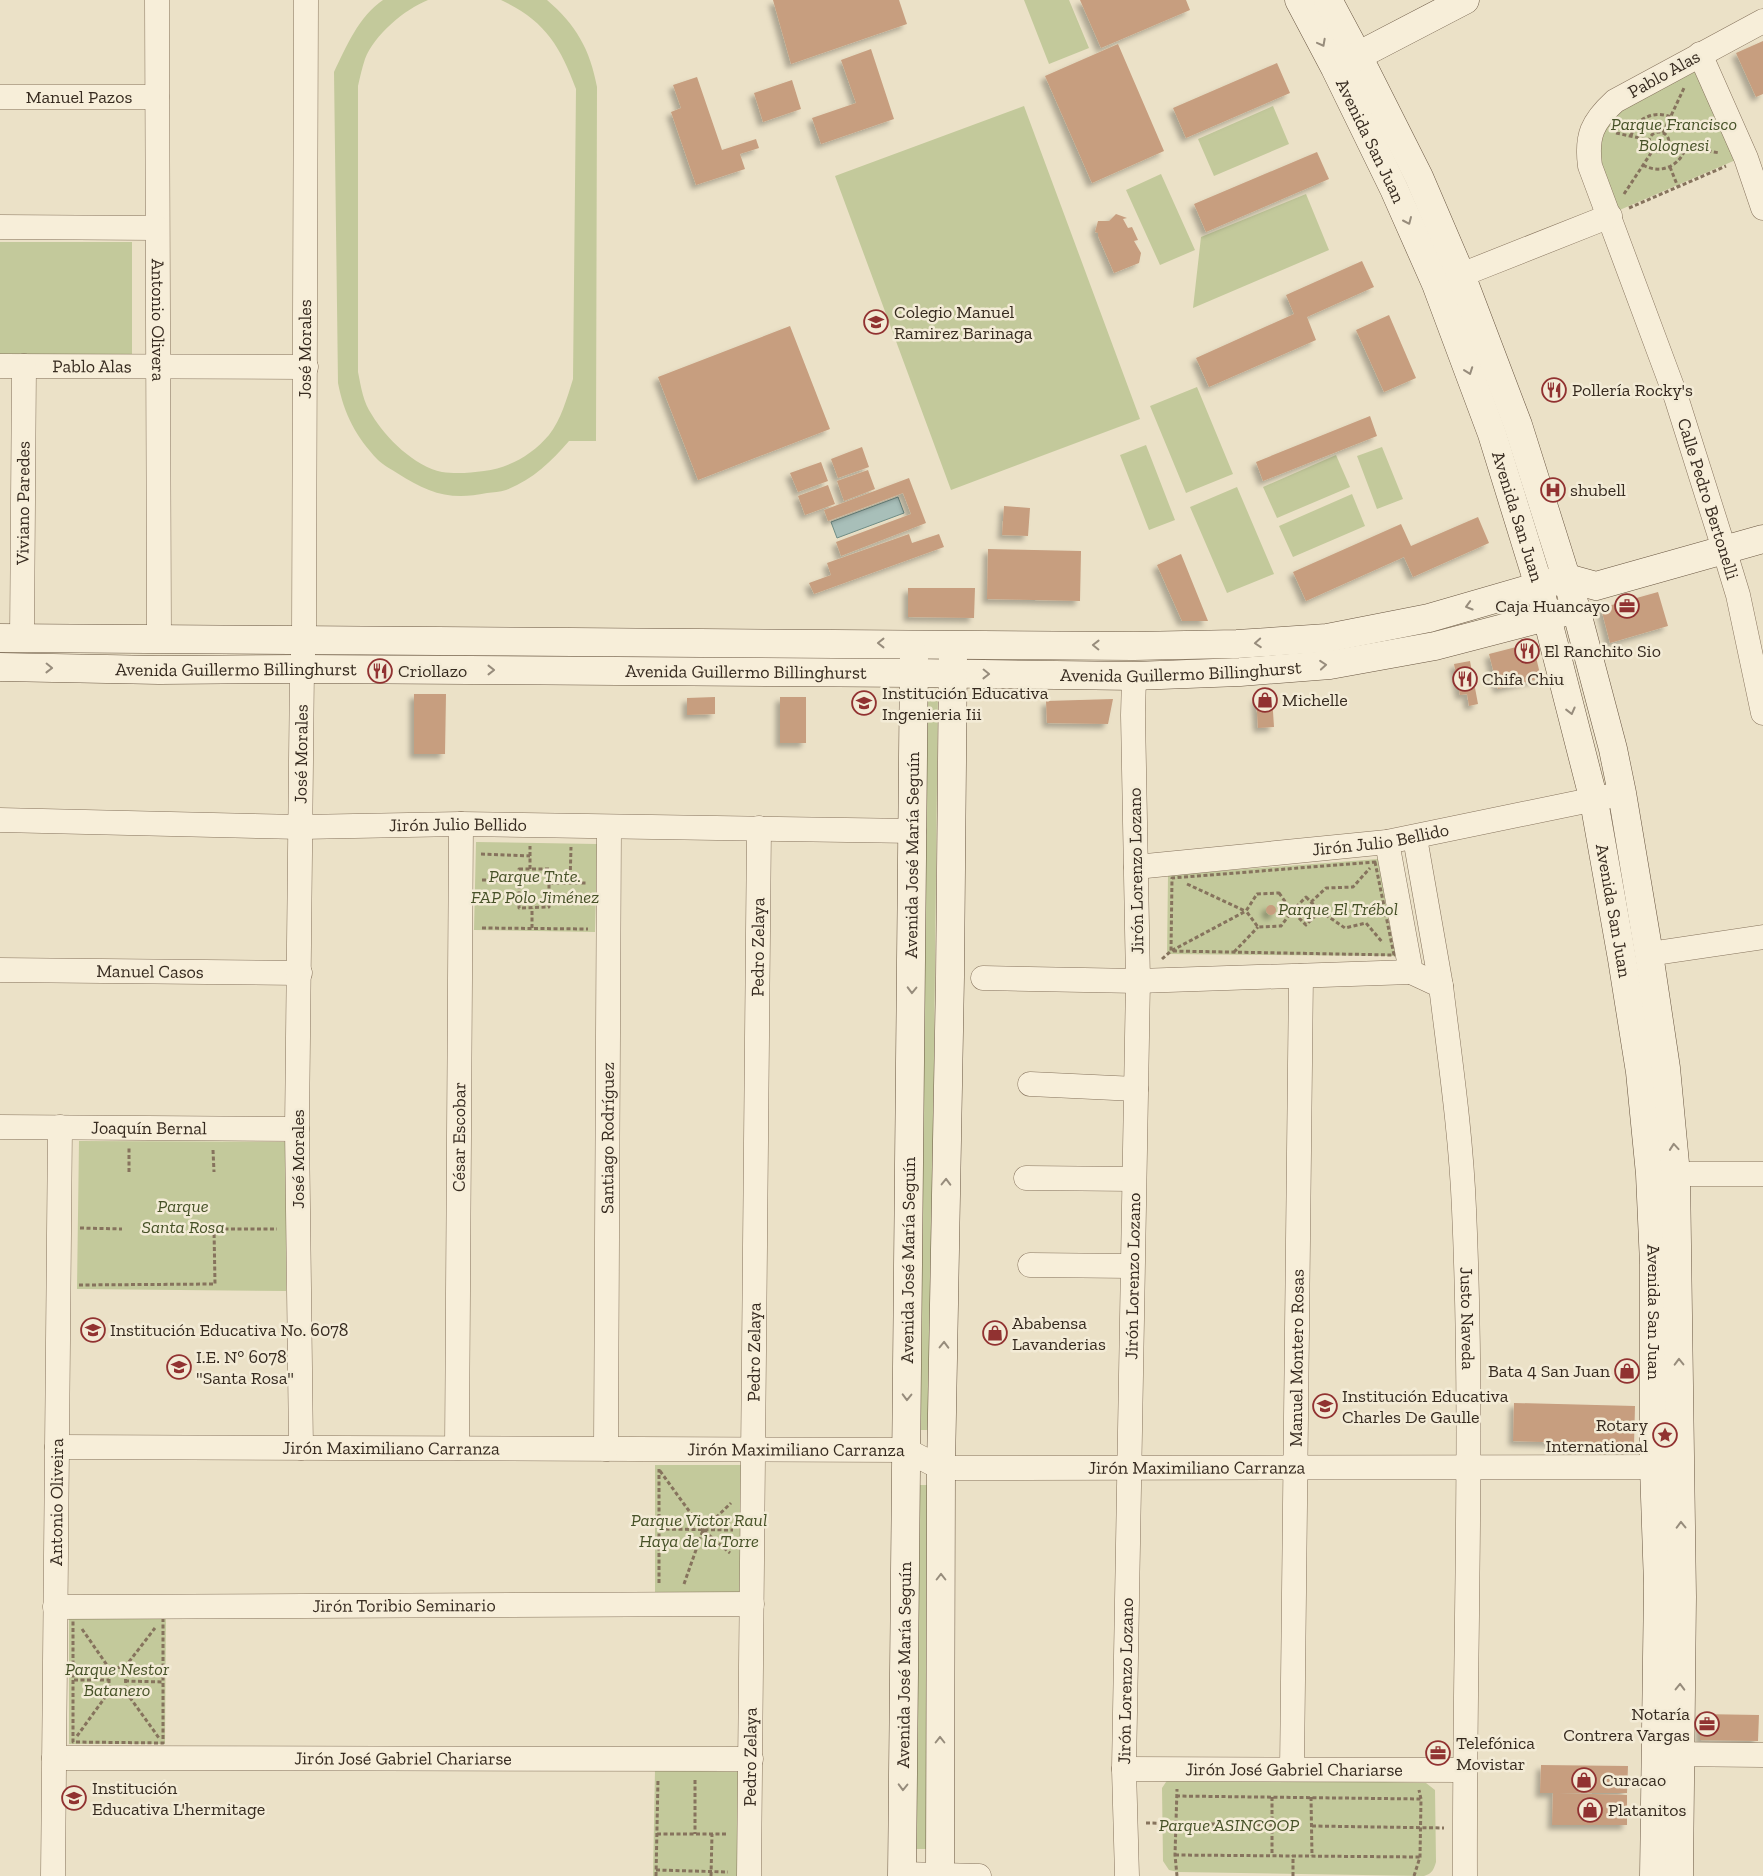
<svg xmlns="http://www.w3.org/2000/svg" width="1763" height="1876" font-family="'Zilla Slab',serif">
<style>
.green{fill:#c3c99b}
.water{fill:#a8bfb9;stroke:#6f8d86}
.building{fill:#c79e7f;filter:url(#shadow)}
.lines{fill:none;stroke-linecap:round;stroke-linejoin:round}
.street-casing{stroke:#86735d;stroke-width:25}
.secondary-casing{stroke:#685540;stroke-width:29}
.path{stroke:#86735d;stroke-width:3;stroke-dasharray:4 2.5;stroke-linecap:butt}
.street{stroke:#f7eed9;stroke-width:24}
.secondary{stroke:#f7eed9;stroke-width:28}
.oneway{stroke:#978c7c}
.labels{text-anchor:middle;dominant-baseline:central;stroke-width:5;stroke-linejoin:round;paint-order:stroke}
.street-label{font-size:18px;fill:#372b20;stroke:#f3ebd6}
.park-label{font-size:18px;font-style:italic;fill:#475228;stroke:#f3ebd6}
.poi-label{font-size:18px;fill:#372b20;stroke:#f3ebd6;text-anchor:start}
</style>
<defs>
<filter id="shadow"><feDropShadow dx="-4.5" dy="4.5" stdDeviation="2.5" flood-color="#0004"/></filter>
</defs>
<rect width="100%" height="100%" fill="#ebe1c7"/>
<path class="green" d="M383,0H428C405,9 374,35 365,59C362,68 360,77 358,86V372C361,387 363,402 372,415C385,437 415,467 442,472C455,474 470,473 484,471C509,468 532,455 549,435C561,420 567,398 573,379L576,89C560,45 544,20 501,0H547C576,25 590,49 597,87L596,441H569C551,462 532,480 506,490C500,492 493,492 487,493C450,501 428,493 397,473C391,469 383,465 378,460C356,437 344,414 338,383L334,72C346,47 359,16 383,0Z
M1024,0H1069L1089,48L1049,64Z
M1698,67L1738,159L1615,212L1595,152L1613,114Z
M1024,106L1140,419L951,490L835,176Z
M1273,106L1289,144L1214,176L1198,139Z
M1161,174L1195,250L1160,265L1126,190Z
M1306,194L1329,250L1193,308L1201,237Z
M0,242H132V354L0,355Z
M1197,387L1233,474L1186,493L1150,406Z
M1146,445L1175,520L1149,530L1120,455Z
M1382,447L1403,499L1377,509L1357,456Z
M1336,455L1350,487L1277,518L1263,487Z
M1237,487L1274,574L1227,593L1190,507Z
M1352,494L1365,526L1293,557L1279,526Z
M924,689L938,690L930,1430H913Z
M476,842L597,844L595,932L474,930Z
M1378,859L1395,956L1167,954L1168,875Z
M79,1141L288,1142L286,1291L77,1289Z
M655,1465H743V1595H655Z
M918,1485H933L927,1849H912Z
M69,1615H166L165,1744H69Z
M655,1770L744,1772L742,1876H653Z
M1181,1777L1426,1783L1435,1790L1436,1862C1434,1869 1432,1874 1424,1876L1178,1872L1169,1870L1163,1861L1162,1788L1168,1779Z"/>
<path class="water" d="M898,497L904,513L837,538L831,522Z"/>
<path class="building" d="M773,0H899L907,24L791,64Z
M1080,0H1186L1190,10L1101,48Z
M1763,41V94L1756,97L1736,53Z
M1118,44L1164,151L1092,183L1045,76Z
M871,49L894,119L821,144L812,118L856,103L841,60Z
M1277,63L1290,93L1186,138L1173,108Z
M697,77L722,150L756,139L759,148L740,154L745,169L696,185L671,112L681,108L673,85Z
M792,80L801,109L763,122L754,93Z
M1317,152L1329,179L1206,232L1194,204Z
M1116,214L1127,218L1123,219L1128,228L1132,227L1138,240L1134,241L1141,253L1139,263L1114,273L1098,236V233L1095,232L1098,221H1109Z
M1362,261L1374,287L1307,317L1316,340L1209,387L1196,358L1294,314L1286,295Z
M1389,315L1416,378L1384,392L1356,330Z
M790,326L830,429L698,480L658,377Z
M1370,416L1377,436L1263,481L1256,462Z
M862,447L869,467L838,478L831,459Z
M821,462L828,481L798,492L790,473Z
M868,470L875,489L844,501L837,481Z
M909,478L926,523L841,556L836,542L911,514L903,493L828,521L824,510Z
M828,485L835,504L805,515L798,496Z
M1004,506L1030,508L1028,536L1002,535Z
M1478,517L1489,543L1413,577L1404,557L1306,601L1293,572L1401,524L1411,546Z
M909,534L912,543L939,534L944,547L814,594L809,583L831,575L827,563Z
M988,549L1081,551L1080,601L987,599Z
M1181,554L1208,621H1182L1157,565Z
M908,588H975L974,618L908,617Z
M1658,592L1668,626L1610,643L1601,608Z
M1524,645L1534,649L1541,678L1498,689L1489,654Z
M1470,661L1478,704L1469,706L1467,694L1460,695L1454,664Z
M414,694H446L445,754H414Z
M1272,696L1274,727L1258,728L1256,697Z
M715,697V714L687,715V698Z
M780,697H806V743H780Z
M1113,699L1108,724L1047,723L1046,701Z
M1266 910a5 5 0 1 1 10 0a5 5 0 1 1-10 0Z
M1514,1403L1635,1406L1634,1445L1513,1441Z
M1700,1714L1759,1715L1758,1741L1700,1740Z
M1541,1765L1628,1766L1627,1793H1559L1627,1795V1825H1552L1553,1793H1540Z"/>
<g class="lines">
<g class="street-casing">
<g id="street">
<path id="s1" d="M157,0L159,640"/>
<path id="s2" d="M1763,21L1615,101C1592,122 1586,136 1590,166L1676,397L1724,549L1738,595L1763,713"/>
<path d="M1700,54L1746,158L1763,208"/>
<path id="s3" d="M0,97H157"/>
<path d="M0,227L157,228"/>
<path d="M1461,275L1610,216"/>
<path id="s4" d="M0,366L306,367"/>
<path id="s5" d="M22,639L24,366"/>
<path id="s6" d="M0,820L301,827L461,824L914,831"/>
<path d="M1415,838L1441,986"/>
<path id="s7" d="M1387,842L1411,972L1441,986C1450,1060 1461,1134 1464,1209C1474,1431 1464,1654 1465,1876"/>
<path id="s8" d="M1136,867L1387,842L1610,796"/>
<path d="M1649,954L1763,937"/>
<path id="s9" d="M0,970L300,973"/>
<path d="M983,978L1138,981L1411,972"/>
<path d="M1030,1084L1136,1089"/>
<path id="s10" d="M0,1127L297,1129"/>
<path d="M1676,1174H1763"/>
<path d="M1026,1178L1134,1179"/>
<path d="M1030,1265L1132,1266"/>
<path id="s11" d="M57,1447L906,1450L941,1468L1673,1467"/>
<path id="s12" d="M301,1448L297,1129L302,669L304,640L306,0"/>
<path id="s13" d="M457,1448L461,824"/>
<path id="s14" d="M606,1449L609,828"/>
<path id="s15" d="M55,1607L752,1604"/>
<path d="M1661,1754L1763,1755"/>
<path id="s16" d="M54,1758L751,1759"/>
<path id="s17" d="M1124,1769L1465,1770"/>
<path id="s18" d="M1292,1769L1301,976"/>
<path d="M902,1874L979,1876"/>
<path id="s19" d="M53,1876L60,1127"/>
<path id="s20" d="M749,1876L759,828"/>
<path id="s21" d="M1127,1876L1124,1769L1138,981L1133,715L1134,676"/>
</g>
</g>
<g class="secondary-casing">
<g id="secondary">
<path id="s22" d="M1299,0L1335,68L1394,189L1436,284L1492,434L1539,586L1594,801L1622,959L1640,1072L1650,1174L1654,1264V1467L1658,1585L1654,1876"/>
<path d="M1328,0L1358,56L1419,177L1461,275L1518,425L1576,609L1613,749L1622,793L1649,954L1666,1068L1676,1174L1682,1597L1679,1876"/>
<path d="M1342,64L1465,0"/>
<path d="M0,638L1134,646L1237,644L1327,638L1429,618L1567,578L1596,586L1763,539"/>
<path id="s23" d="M0,667L159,670L302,669L914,673L1134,676L1240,672L1330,665L1435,646L1565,612"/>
<path id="s24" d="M902,1876L914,655"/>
<path d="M940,1876L941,1468L950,977L953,655"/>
</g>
</g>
<path class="path" d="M1649 142a10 10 0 1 1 20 0a10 10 0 1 1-20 0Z
M1616,133L1649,140
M1663,133L1684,88
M1631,136C1636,118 1654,110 1671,117
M1669,144L1720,153
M1643,165C1661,175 1680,166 1686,147
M1670,167L1678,187
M1624,194L1653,150
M1629,208L1726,166
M481,854L530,856
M1375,862L1394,955L1171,951L1172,878Z
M519,869H549V907L519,908Z
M530,869V846
M482,880L519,881
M549,883H588
M570,883L571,847
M1187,884L1245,911
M1279,893L1292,911L1281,926L1258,927L1246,911L1257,894Z
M1306,897L1320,911L1306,925L1292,911Z
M1311,902L1326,888L1353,887L1370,868
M1320,911L1345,928L1366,923L1383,943
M482,928L588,929
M532,928V908
M1234,952L1258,927
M1162,959L1171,951L1246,911
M213,1150L214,1172
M129,1172V1148
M80,1228L122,1229
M79,1285L215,1284L214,1229H277
M660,1471L703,1530L731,1503
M659,1529L733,1530
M659,1583V1469
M684,1584L703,1530L730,1553
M73,1617H163V1743L73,1742Z
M82,1629L109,1668V1692H126L125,1667L109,1668
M125,1667L155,1628
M74,1680H109
M125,1681L163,1682
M126,1692L159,1738
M77,1736L109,1692
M695,1780V1834
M1176,1796L1421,1799
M1272,1797V1855
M1311,1797L1312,1856
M1146,1823L1272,1825
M1312,1826L1444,1828
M657,1834H728
M1175,1855L1420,1857
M656,1870L728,1872
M656,1876L658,1779
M711,1876L712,1834
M1177,1876L1175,1855L1177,1789
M1293,1876V1855
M1414,1876L1420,1857L1421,1799L1419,1790"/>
<use href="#street" class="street"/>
<use href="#secondary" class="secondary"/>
</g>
<defs><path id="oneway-chevron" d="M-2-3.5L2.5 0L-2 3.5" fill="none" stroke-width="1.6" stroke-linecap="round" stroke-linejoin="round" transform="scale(1.25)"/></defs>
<g class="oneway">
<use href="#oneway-chevron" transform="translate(1322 43) rotate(62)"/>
<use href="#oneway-chevron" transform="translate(1408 221) rotate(66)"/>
<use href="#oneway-chevron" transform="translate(1469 371) rotate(70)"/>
<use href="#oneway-chevron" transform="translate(1469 606) rotate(164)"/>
<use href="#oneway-chevron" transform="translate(881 643) rotate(-180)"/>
<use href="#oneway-chevron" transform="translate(1258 643) rotate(176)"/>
<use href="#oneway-chevron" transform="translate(1096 645) rotate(-179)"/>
<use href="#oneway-chevron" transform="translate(1323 665) rotate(-5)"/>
<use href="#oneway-chevron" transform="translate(49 668) rotate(1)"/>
<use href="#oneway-chevron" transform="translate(491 670)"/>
<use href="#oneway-chevron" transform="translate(986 674) rotate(1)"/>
<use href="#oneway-chevron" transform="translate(1571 711) rotate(76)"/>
<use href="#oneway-chevron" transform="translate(912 990) rotate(91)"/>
<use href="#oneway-chevron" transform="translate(1674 1147) rotate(-95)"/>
<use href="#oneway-chevron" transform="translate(946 1182) rotate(-89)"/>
<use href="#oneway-chevron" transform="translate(944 1345) rotate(-89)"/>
<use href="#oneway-chevron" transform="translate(1679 1362) rotate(-91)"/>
<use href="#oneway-chevron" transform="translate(907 1397) rotate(91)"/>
<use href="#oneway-chevron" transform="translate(1681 1525) rotate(-91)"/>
<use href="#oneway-chevron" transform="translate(941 1577) rotate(-90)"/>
<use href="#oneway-chevron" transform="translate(1680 1687) rotate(-89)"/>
<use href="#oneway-chevron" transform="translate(940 1740) rotate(-90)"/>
<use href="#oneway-chevron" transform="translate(903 1787) rotate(91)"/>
</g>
<defs>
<g id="school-ring" transform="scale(1.25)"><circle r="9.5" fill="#f3ebd6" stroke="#913231" stroke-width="1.5"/><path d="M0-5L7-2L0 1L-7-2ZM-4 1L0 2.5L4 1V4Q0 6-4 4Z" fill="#913231"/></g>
<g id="restaurant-ring" transform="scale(1.25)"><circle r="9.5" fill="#f3ebd6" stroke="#913231" stroke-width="1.5"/><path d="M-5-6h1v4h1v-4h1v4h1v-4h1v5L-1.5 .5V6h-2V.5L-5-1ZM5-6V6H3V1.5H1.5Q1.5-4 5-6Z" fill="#913231"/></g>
<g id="hospital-ring" transform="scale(1.25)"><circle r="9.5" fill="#f3ebd6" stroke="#913231" stroke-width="1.5"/><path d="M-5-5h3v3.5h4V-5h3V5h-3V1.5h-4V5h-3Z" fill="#913231"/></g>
<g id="office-ring" transform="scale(1.25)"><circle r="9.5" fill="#f3ebd6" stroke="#913231" stroke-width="1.5"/><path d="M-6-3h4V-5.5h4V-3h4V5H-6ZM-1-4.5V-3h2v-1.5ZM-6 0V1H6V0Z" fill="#913231"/></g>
<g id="shop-ring" transform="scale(1.25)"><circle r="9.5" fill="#f3ebd6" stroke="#913231" stroke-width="1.5"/><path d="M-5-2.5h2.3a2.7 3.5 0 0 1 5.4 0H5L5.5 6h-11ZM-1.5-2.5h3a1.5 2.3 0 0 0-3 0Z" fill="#913231"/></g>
<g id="sight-ring" transform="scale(1.25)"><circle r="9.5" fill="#f3ebd6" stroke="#913231" stroke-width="1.5"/><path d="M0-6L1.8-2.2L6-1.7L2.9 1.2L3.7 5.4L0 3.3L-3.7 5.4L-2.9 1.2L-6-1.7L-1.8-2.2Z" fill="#913231"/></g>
</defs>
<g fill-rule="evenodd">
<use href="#school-ring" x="876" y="322"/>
<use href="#restaurant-ring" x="1554" y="390"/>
<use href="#hospital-ring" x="1553" y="490"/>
<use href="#office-ring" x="1627" y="606"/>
<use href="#restaurant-ring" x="1527" y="651"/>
<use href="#restaurant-ring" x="380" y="671"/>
<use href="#restaurant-ring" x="1465" y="679"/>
<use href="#shop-ring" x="1265" y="700"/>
<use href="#school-ring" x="864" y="703"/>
<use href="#school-ring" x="93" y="1330"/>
<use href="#shop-ring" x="995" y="1333"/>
<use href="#school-ring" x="179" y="1367"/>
<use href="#shop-ring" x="1627" y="1371"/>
<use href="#school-ring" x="1325" y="1406"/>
<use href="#sight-ring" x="1665" y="1435"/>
<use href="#office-ring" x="1707" y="1724"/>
<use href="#office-ring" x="1438" y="1753"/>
<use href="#shop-ring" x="1584" y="1780"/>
<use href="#school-ring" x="74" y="1798"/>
<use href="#shop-ring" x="1590" y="1810"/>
</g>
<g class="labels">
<g class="street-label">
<text transform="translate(1664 74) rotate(-29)">Pablo Alas</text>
<text stroke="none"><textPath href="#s3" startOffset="79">Manuel Pazos</textPath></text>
<text stroke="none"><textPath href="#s22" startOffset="158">Avenida San Juan</textPath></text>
<text stroke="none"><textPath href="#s1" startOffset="320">Antonio Olivera</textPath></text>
<text stroke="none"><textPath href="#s12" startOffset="1099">José Morales</textPath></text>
<text stroke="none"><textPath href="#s4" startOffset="92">Pablo Alas</textPath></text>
<text stroke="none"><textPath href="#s2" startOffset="595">Calle Pedro Bertonelli</textPath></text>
<text stroke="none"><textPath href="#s5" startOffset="136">Viviano Paredes</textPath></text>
<text stroke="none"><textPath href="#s22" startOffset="562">Avenida San Juan</textPath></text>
<text stroke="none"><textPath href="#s23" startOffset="236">Avenida Guillermo Billinghurst</textPath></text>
<text stroke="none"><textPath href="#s23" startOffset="1181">Avenida Guillermo Billinghurst</textPath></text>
<text stroke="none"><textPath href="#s23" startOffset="746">Avenida Guillermo Billinghurst</textPath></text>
<text stroke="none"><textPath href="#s12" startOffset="694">José Morales</textPath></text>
<text stroke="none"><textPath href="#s6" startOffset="458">Jirón Julio Bellido</textPath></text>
<text stroke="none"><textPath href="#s8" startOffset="246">Jirón Julio Bellido</textPath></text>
<text stroke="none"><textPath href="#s24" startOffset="1021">Avenida José María Seguín</textPath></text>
<text transform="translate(1136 871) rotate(-91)">Jirón Lorenzo Lozano</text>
<text stroke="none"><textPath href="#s22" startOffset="968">Avenida San Juan</textPath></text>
<text stroke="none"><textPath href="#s20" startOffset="929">Pedro Zelaya</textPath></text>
<text stroke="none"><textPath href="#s9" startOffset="150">Manuel Casos</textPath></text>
<text stroke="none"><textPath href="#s10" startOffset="149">Joaquín Bernal</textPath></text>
<text stroke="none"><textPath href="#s13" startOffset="311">César Escobar</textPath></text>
<text stroke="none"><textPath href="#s14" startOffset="311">Santiago Rodríguez</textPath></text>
<text transform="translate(298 1159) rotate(-90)">José Morales</text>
<text stroke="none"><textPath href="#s24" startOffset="616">Avenida José María Seguín</textPath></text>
<text stroke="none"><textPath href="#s21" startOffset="600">Jirón Lorenzo Lozano</textPath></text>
<text stroke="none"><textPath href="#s22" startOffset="1372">Avenida San Juan</textPath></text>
<text stroke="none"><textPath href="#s7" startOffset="499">Justo Naveda</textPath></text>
<text stroke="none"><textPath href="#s20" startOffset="524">Pedro Zelaya</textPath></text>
<text stroke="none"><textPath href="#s18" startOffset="411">Manuel Montero Rosas</textPath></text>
<text stroke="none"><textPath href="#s11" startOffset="334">Jirón Maximiliano Carranza</textPath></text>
<text stroke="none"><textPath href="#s11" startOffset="739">Jirón Maximiliano Carranza</textPath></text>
<text stroke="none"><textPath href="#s11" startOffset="1144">Jirón Maximiliano Carranza</textPath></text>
<text stroke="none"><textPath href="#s19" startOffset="374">Antonio Oliveira</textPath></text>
<text stroke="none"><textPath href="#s15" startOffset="349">Jirón Toribio Seminario</textPath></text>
<text stroke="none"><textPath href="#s24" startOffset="211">Avenida José María Seguín</textPath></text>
<text stroke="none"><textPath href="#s21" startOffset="195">Jirón Lorenzo Lozano</textPath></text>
<text stroke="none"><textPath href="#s20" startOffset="119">Pedro Zelaya</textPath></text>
<text stroke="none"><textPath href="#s16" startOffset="349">Jirón José Gabriel Chariarse</textPath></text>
<text stroke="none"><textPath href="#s17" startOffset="170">Jirón José Gabriel Chariarse</textPath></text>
</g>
<g class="park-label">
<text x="1674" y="124">Parque Francisco<tspan x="1674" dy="21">Bolognesi</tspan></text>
<text x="535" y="876">Parque Tnte.<tspan x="535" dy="21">FAP Polo Jiménez</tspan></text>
<text x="1338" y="909">Parque El Trébol</text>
<text x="183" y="1206">Parque<tspan x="183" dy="21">Santa Rosa</tspan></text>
<text x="699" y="1520">Parque Victor Raul<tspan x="699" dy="21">Haya de la Torre</tspan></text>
<text x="117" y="1669">Parque Nestor<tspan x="117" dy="21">Batanero</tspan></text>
<text x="1229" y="1825">Parque ASINCOOP</text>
</g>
<g class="poi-label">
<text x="894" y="312">Colegio Manuel<tspan x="894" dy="21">Ramirez Barinaga</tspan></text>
<text x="1572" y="390">Pollería Rocky's</text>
<text x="1570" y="490">shubell</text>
<text x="1610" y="606" text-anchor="end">Caja Huancayo</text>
<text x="1544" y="651">El Ranchito Sio</text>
<text x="398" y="671">Criollazo</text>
<text x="1482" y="679">Chifa Chiu</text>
<text x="882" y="693">Institución Educativa<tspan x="882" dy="21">Ingenieria Iii</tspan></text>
<text x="1282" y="700">Michelle</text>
<text x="1012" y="1323">Ababensa<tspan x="1012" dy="21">Lavanderias</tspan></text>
<text x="110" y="1330">Institución Educativa No. 6078</text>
<text x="196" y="1357">I.E. N° 6078<tspan x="196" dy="21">"Santa Rosa"</tspan></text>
<text x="1610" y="1371" text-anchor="end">Bata 4 San Juan</text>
<text x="1342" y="1396">Institución Educativa<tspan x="1342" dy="21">Charles De Gaulle</tspan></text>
<text x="1648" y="1425" text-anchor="end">Rotary<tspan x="1648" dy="21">International</tspan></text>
<text x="1690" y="1714" text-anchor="end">Notaría<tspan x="1690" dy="21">Contrera Vargas</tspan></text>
<text x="1456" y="1743">Telefónica<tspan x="1456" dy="21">Movistar</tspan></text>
<text x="1602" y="1780">Curacao</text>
<text x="92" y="1788">Institución<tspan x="92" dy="21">Educativa L'hermitage</tspan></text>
<text x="1608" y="1810">Platanitos</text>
</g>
</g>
</svg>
